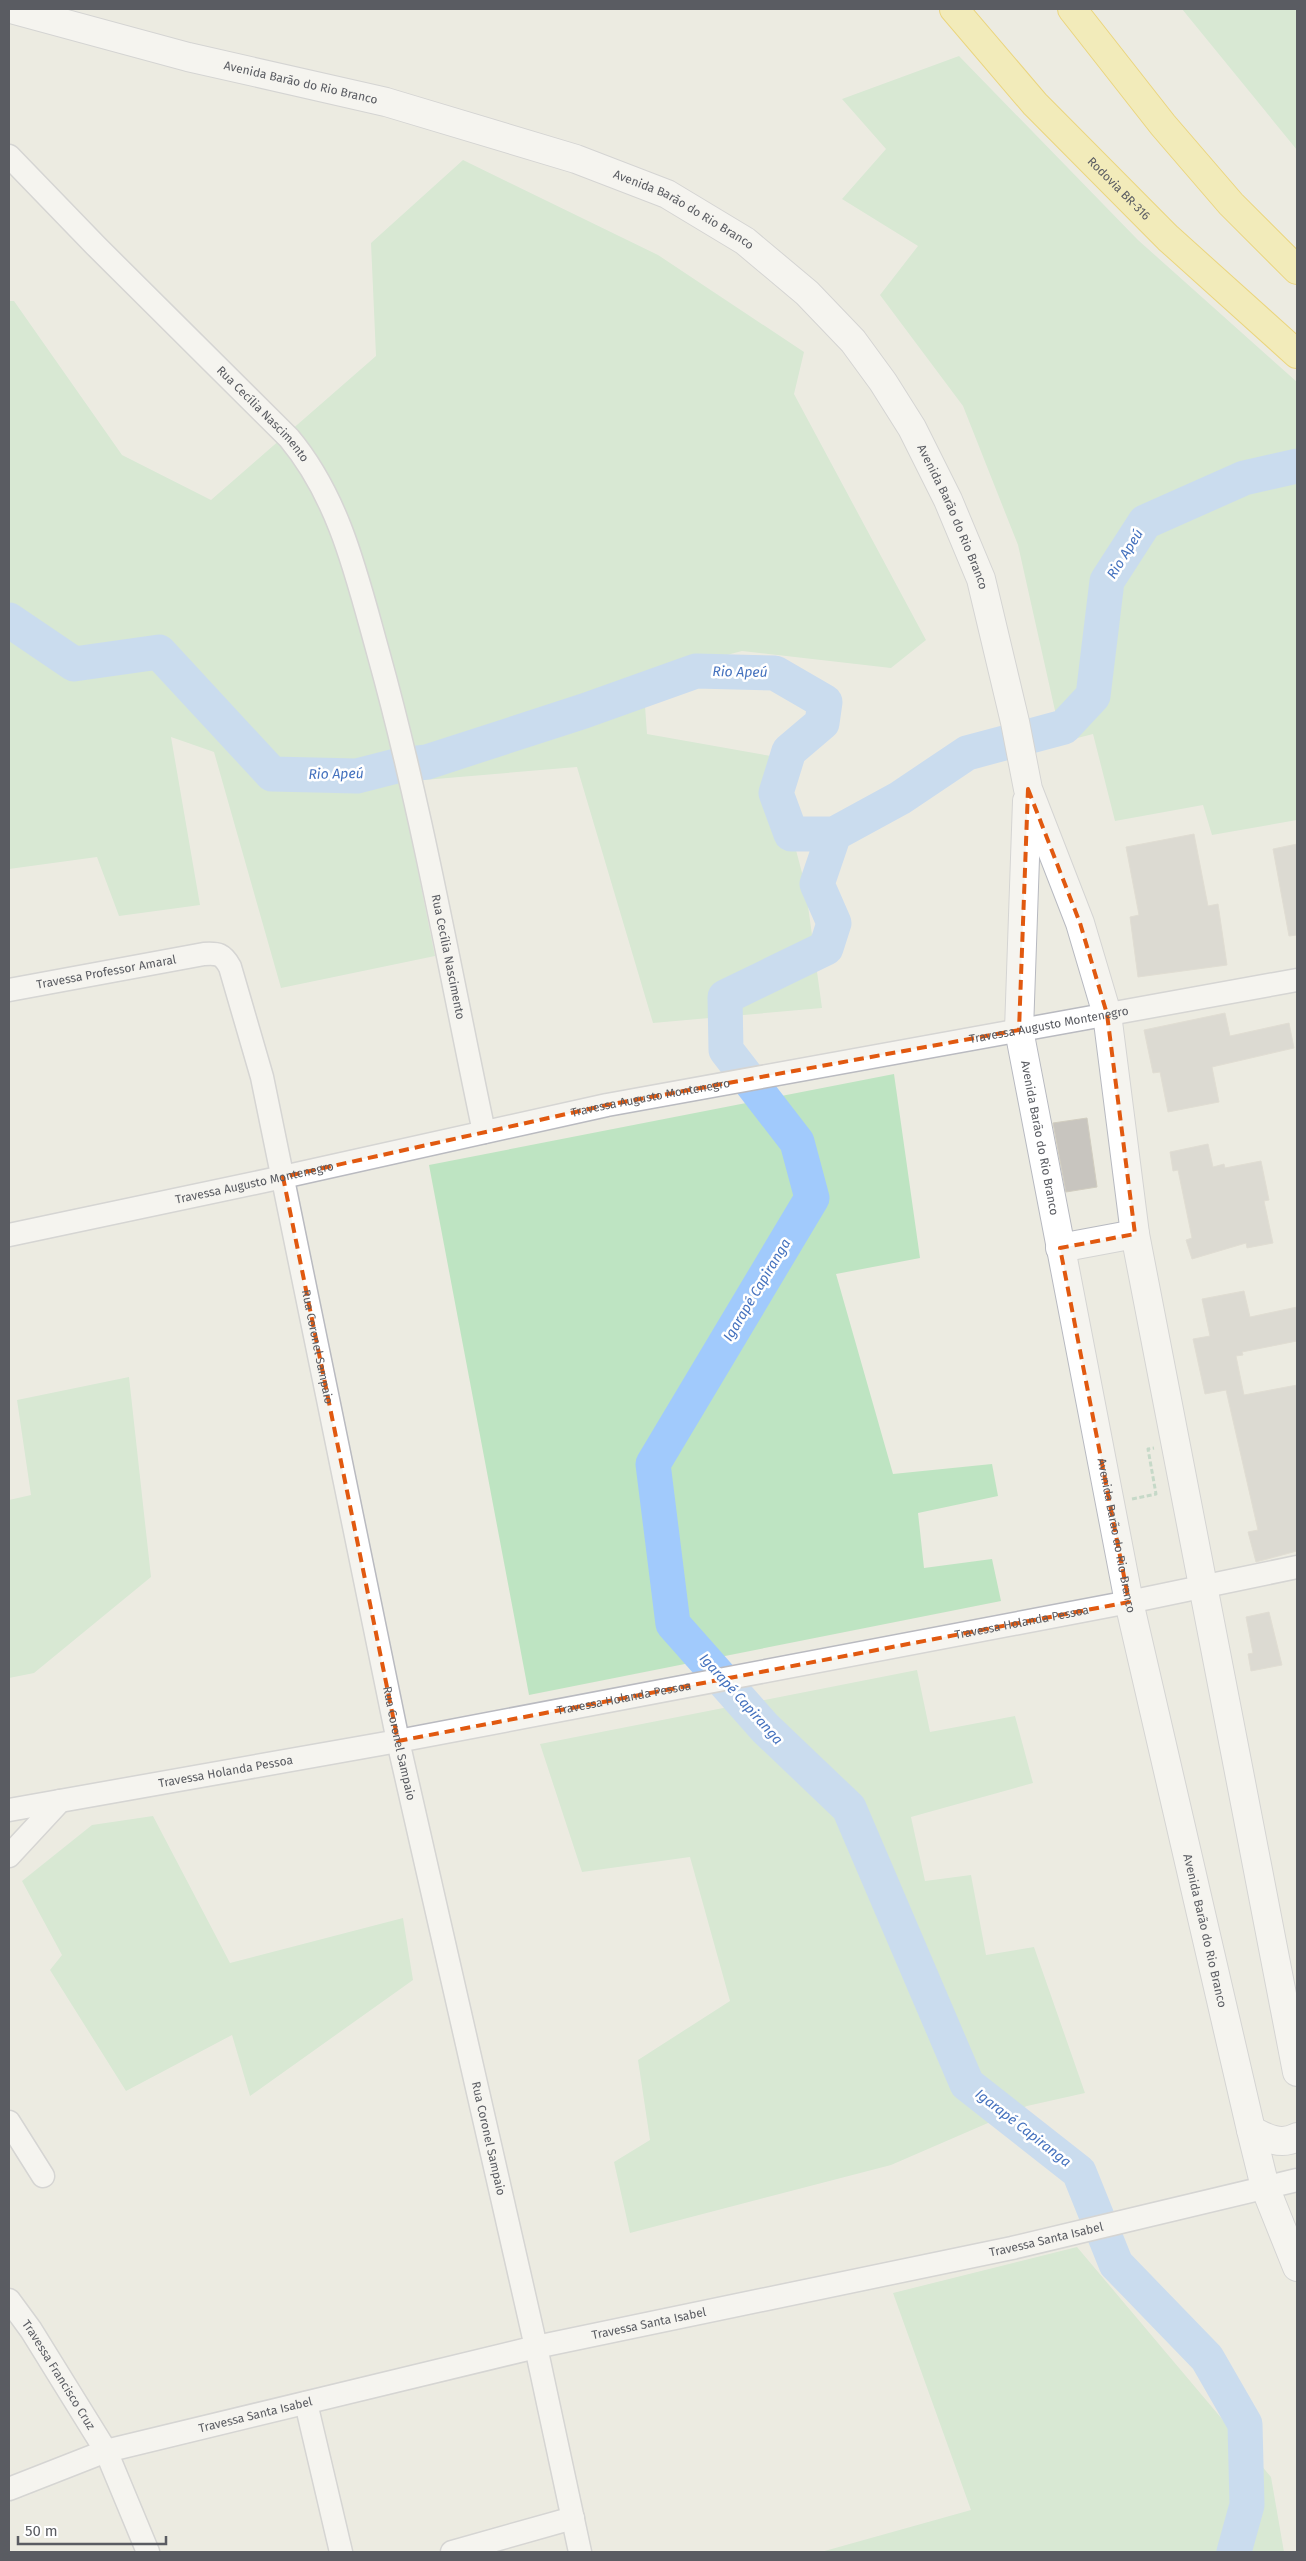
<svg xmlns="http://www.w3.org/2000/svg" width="1306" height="2561" font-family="'Fira Sans',sans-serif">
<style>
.green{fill:#bee4c2}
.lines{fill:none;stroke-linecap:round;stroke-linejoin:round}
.river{stroke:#a1cafc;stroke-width:35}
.building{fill:#c8c5bf;stroke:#d1cdc0}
.street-casing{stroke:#b9bac0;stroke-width:25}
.secondary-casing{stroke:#b7b9c0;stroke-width:30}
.highway-casing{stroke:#e7bb07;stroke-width:30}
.path{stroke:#98c4a9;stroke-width:3;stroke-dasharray:5 2.5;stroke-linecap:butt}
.street{stroke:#fff;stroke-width:22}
.secondary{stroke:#fff;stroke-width:28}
.highway{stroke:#f9eb8b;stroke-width:28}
.marked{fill:none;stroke:#e15910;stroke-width:4;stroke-dasharray:10 6;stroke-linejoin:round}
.labels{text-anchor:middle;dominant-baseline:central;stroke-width:5;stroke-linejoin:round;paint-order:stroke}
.street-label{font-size:12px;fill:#5a5c62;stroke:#fff}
.water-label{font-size:14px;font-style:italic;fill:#4572be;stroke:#fff}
</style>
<rect width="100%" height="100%" fill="#ecebe1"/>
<path class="green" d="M1182,9H1297V150Z
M959,56L1138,240L1297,382V820L1212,835L1203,805L1115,821L1093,734L1062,742L1018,545L963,406L880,295L918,246L842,199L886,149L842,99Z
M463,160L658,255L804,352L794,394L926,640L891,668L742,651L643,677L647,734L771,756L805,884L822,1008L653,1023L577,767L400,782L435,956L281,988L214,752L171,737L200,905L119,916L97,857L9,869V301H14L122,455L211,500L376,356L371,243Z
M894,1074L920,1258L836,1274L893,1474L992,1464L998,1496L918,1513L924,1568L992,1559L1001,1601L529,1695L429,1165Z
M129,1377L151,1577L34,1673L9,1678V1500L31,1495L17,1400Z
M917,1670L930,1732L1015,1716L1033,1783L911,1817L925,1881L971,1875L986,1955L1034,1947L1085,2093L1027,2106L891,2165L630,2233L614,2162L650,2140L638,2060L730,2001L690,1857L582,1872L540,1744Z
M153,1816L230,1963L403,1918L413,1980L250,2096L232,2035L126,2091L50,1970L62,1955L22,1881L92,1825Z
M1077,2247L1271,2477L1284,2552H821L971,2510L893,2293Z"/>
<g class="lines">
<path class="river" d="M9,620L74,664L159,652L272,774L357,776L400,765L427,762L584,711L696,671L775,673L825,702L822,723L789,751L776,793L791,834H834L900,798L967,753L1064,727L1093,696L1107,581L1145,522L1244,478L1297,466
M834,834L817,884L834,923L826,948L725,997L726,1050L797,1142L812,1198L653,1464L673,1624L765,1728L849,1808L967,2084L1079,2172L1116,2264L1207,2358L1245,2424L1247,2505L1234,2552"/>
</g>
<path class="building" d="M1194,834L1208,906L1218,904L1227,965L1138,977L1130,917L1139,915L1126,847Z
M1297,844V935L1289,936L1273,849Z
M1225,1013L1230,1036L1289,1023L1294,1048L1212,1067L1219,1102L1168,1112L1160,1072L1153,1073L1144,1030Z
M1087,1118L1097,1187L1066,1192L1053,1123Z
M1208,1144L1213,1167L1224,1164L1225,1168L1261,1161L1269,1200L1264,1201L1273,1243L1247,1248L1246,1243L1192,1259L1186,1240L1192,1238L1178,1170L1173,1171L1170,1152Z
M1244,1291L1250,1317L1297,1307V1341L1242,1352L1243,1355L1236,1356L1244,1395L1297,1385V1551L1256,1562L1248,1532L1258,1530L1226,1390L1205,1394L1193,1339L1210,1336L1202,1299Z
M1269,1612L1282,1665L1251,1671L1248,1654L1253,1653L1246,1617Z"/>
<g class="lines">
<g class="street-casing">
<g id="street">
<path id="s1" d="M9,156L96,246L289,438C340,499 357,577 378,652C422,810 450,972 484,1132"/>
<path id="s2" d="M9,990L204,954C218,953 223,954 230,967L262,1077L398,1741L536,2347L580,2552"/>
<path id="s3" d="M9,1235L283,1177L607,1105L1297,980"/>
<path id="s4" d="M9,1810L398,1741L1129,1602L1297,1567"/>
<path d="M9,1856L60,1801"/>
<path d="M9,2122L43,2176"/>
<path id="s5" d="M9,2300L31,2330L106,2451L148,2552"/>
<path d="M306,2403L341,2552"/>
<path id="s6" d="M9,2489L106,2451L536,2347L1012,2248L1297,2180"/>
<path d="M452,2552L573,2518"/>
</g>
</g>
<g class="secondary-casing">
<g id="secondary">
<path id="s7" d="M11,9L188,57L386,102L576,159L667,194L745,241L807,293L853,341L883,382L912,428L948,500L981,579L1015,722L1028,789L1080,923L1107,1014L1135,1234L1297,2072"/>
<path id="s8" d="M1027,801L1019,1030L1129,1602L1251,2130L1265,2187L1297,2267"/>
<path d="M1060,1248L1135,1234"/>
<path d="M1251,2130C1266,2138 1281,2146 1297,2137"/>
</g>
</g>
<g class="highway-casing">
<g id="highway">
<path id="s9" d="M954,9L1035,104L1168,238L1297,354"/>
<path d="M1072,9L1163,125L1231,204L1297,270"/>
</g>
</g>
<path class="path" d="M1132,1499L1156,1494L1148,1449L1154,1448"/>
<use href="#street" class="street"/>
<use href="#secondary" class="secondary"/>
<use href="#highway" class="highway"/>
</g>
<path d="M0 0H1306V2561H0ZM1028,789L1080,923L1107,1014L1135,1234L1060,1248L1129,1602L398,1741L283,1177L607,1105L1019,1030Z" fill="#ecebe1" fill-opacity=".55" fill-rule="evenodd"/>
<path class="marked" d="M1028,789L1080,923L1107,1014L1135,1234L1060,1248L1129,1602L398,1741L283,1177L607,1105L1019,1030Z"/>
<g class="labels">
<g class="street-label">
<text stroke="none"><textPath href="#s7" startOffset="299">Avenida Barão do Rio Branco</textPath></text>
<text stroke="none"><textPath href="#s9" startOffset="244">Rodovia BR-316</textPath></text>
<text stroke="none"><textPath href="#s7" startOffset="704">Avenida Barão do Rio Branco</textPath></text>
<text stroke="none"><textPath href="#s1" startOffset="362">Rua Cecília Nascimento</textPath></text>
<text stroke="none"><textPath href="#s7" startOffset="1124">Avenida Barão do Rio Branco</textPath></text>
<text stroke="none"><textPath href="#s1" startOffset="944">Rua Cecília Nascimento</textPath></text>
<text stroke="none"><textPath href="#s2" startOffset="99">Travessa Professor Amaral</textPath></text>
<text stroke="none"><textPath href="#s3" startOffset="1061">Travessa Augusto Montenegro</textPath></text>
<text stroke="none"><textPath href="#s3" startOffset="656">Travessa Augusto Montenegro</textPath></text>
<text stroke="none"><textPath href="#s8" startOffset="339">Avenida Barão do Rio Branco</textPath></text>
<text stroke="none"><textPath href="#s3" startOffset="251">Travessa Augusto Montenegro</textPath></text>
<text stroke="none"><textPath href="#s2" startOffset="620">Rua Coronel Sampaio</textPath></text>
<text stroke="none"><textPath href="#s8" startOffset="744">Avenida Barão do Rio Branco</textPath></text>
<text stroke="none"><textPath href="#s4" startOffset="1030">Travessa Holanda Pessoa</textPath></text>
<text stroke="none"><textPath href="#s4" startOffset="625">Travessa Holanda Pessoa</textPath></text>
<text stroke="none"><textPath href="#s2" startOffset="1025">Rua Coronel Sampaio</textPath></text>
<text stroke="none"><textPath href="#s4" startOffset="220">Travessa Holanda Pessoa</textPath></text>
<text stroke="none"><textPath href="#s8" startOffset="1149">Avenida Barão do Rio Branco</textPath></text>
<text stroke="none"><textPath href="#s2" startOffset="1430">Rua Coronel Sampaio</textPath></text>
<text stroke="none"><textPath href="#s6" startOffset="1068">Travessa Santa Isabel</textPath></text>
<text stroke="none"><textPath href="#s6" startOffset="662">Travessa Santa Isabel</textPath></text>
<text stroke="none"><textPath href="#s5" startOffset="90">Travessa Francisco Cruz</textPath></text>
<text stroke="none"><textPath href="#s6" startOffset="258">Travessa Santa Isabel</textPath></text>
</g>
<g class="water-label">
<text transform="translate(1125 554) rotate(-58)">Rio Apeú</text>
<text transform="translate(740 672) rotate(1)">Rio Apeú</text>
<text transform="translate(336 774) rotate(-1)">Rio Apeú</text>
<text transform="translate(757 1290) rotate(-59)">Igarapé Capiranga</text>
<text transform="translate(741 1699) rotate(48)">Igarapé Capiranga</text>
<text transform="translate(1023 2128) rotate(38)">Igarapé Capiranga</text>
</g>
</g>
<rect width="1306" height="2561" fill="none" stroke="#5a5c62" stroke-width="20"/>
<path d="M18 2536v8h148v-8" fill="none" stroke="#5a5c62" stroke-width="2.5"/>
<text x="25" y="2536" font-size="15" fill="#5a5c62" stroke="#ffffff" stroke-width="4" paint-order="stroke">50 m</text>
</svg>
